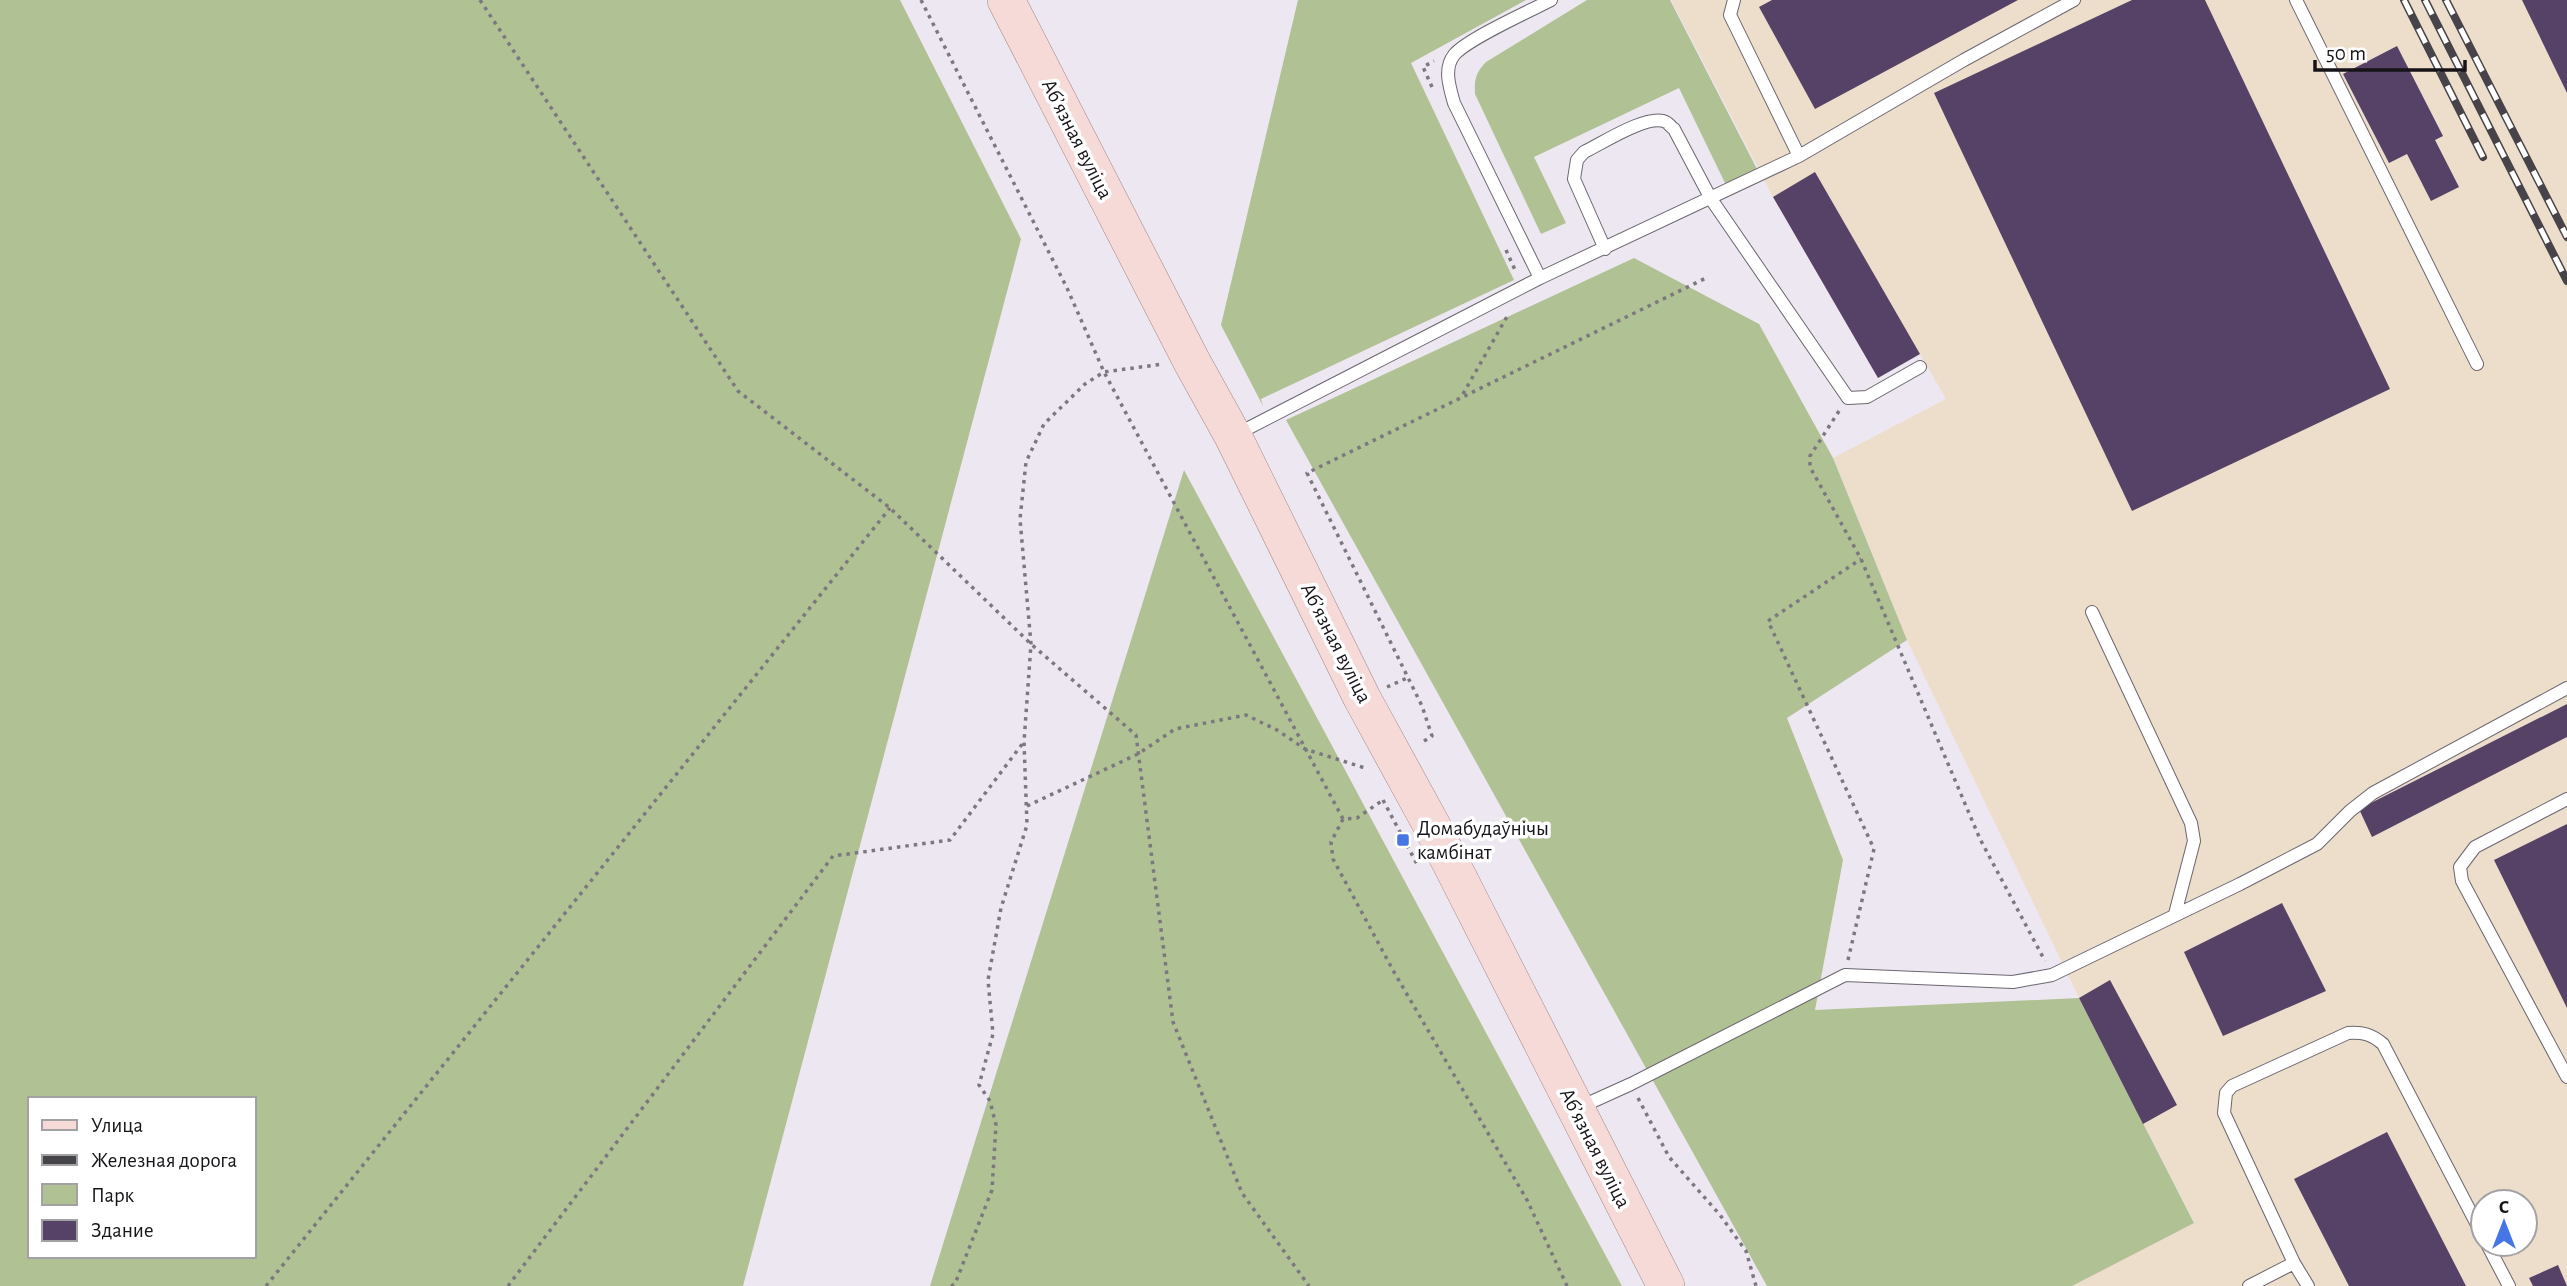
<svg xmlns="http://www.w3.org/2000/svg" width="2567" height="1286" font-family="'Alegreya Sans',sans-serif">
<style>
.industrial{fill:#edddcb;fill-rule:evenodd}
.green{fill:#b0c193;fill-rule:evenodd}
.building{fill:#564267}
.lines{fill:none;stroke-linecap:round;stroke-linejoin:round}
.service-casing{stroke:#6b666f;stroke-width:14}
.primary-casing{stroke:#a48584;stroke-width:38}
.path{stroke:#7c787f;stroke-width:3.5;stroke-dasharray:3.5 5;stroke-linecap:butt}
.service{stroke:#fff;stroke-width:12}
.primary{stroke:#f6dad8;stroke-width:37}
.rail-casing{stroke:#464349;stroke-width:8}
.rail{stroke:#fff;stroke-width:5;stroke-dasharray:16;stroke-linecap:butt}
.poi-dot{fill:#4575e6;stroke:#fff;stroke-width:2.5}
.labels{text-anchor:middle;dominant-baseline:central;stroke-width:7;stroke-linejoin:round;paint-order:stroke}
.street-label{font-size:21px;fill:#161418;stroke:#fff}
.poi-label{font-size:21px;fill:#161418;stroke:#fff;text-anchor:start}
</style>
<rect width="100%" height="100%" fill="#ede7f2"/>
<path class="industrial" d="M1671,0H2567V1286H2072L2194,1222L2079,998L1907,640L1833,458L1946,399L1920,354L1878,378L1773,197ZM2483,1202H2525V1244H2483Z"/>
<path class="green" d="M0,0H900L1021,239L743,1286H0ZM30,1099H254V1256H30Z
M1298,0H1526L1411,63L1514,280L1261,399L1263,406L1221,325Z
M1587,0H1670L1760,175L1726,185L1679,88L1534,157L1566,223L1541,234L1475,94C1474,80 1476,72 1486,62Z
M1634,258L1759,324L1833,458L1907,640L1787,718L1843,860L1815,1010L2079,998L2194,1223L2072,1286H1767L1286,420Z
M1184,470L1622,1286H930Z"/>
<path class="building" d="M1772,0H2018L1815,109L1759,7Z
M2132,0H2205L2390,389L2132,511L1934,93Z
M2522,0H2567V93Z
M2397,46L2443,136L2435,140L2459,187L2431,201L2407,154L2389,163L2343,74Z
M1815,172L1920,354L1878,378L1773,197Z
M2567,704V737L2372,837L2359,809Z
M2567,824V1008L2494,860Z
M2282,903L2326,991L2223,1036L2184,952Z
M2110,980L2177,1105L2143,1124L2079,998Z
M2387,1132L2466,1286H2349L2294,1179Z
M2558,1265L2567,1286H2533L2529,1278Z"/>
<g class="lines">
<g class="service-casing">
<path id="service" d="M1734,0L1730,15L1799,156
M2296,0L2477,364
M1605,249L1574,179L1577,160L1584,152C1601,144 1648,113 1666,122C1667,122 1673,129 1674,129L1711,199L1848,398L1867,397L1920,367
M1540,278L1799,156L1964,60L2074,0
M1235,435L1540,278L1454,103C1450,88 1443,69 1454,55C1467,39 1530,11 1551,0
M2092,612L2191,823L2194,841L2175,914
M2567,799L2475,847L2460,867L2462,881L2567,1077
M1578,1108L1631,1084L1845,975L2013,982L2052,975L2240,884L2317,844L2350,811L2373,793L2567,688
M2487,1244L2509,1286
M2294,1263L2308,1286
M2249,1286L2294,1263L2224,1113L2226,1093L2232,1086L2348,1033C2363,1032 2371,1034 2383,1044L2483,1236"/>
</g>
<g class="primary-casing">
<path id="primary" d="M1006,0L1192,362L1233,436L1362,698L1432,826L1666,1286"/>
</g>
<path class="path" d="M480,0L738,391L890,508L1031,644L1136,735L1173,1022L1242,1193L1309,1286
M921,0L1067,288L1104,372L1343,819L1357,818L1383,800
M1432,87L1423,67L1434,61
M1506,250L1516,272
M1463,394L1509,313
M1839,411L1810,456V467L1861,559L1980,839L2045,961
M1387,687L1407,678
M1424,741L1432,736L1422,706L1307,473L1706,278
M1383,800L1418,866
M1027,806L1138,754L1175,729L1246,715L1277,730L1305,749L1368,769
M1343,819L1331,842L1333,859L1394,972L1527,1200L1567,1286
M1848,960L1874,849L1768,621L1861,559
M1638,1098L1669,1157L1720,1215L1746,1251L1756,1286
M266,1286L890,508
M508,1286L833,856L950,840L1023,743
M951,1286L955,1284L992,1190L996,1125L990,1101L979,1085L993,1034L988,980L1001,908L1027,825L1024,742L1031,644L1020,519L1026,462L1044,424L1085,384L1104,372L1163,364"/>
<use href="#service" class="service"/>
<use href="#primary" class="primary"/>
<g class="rail-casing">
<path id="rail" d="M2404,0L2483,157
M2425,0L2567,281
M2446,0L2567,237"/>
</g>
<use href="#rail" class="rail"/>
</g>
<rect class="poi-dot" x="1396" y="833" width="14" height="14" rx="3.5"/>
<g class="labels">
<g class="street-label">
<text transform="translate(1077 139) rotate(63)">Абʼязная вуліца</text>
<text transform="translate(1336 643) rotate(63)">Абʼязная вуліца</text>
<text transform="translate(1595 1148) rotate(63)">Абʼязная вуліца</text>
</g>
<g class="poi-label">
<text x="1417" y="828">Домабудаўнічы<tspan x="1417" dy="24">камбінат</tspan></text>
</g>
</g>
<rect x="28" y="1097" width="228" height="161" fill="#ffffff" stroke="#a2a1a3" stroke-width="2"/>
<rect x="42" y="1120" width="35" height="10" fill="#f6dad8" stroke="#a2a1a3" stroke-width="2"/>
<text x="91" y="1132" font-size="21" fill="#161418">Улица</text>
<rect x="42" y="1155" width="35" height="10" fill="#464349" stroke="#a2a1a3" stroke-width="2"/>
<text x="91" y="1167" font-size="21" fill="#161418">Железная дорога</text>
<rect x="42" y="1184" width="35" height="21" fill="#b0c193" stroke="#a2a1a3" stroke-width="2"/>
<text x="91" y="1202" font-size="21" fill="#161418">Парк</text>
<rect x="42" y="1220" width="35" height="21" fill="#564267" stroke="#a2a1a3" stroke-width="2"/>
<text x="91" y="1237" font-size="21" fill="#161418">Здание</text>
<g transform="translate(2504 1223)"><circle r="33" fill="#ffffff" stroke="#a2a1a3" stroke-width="2"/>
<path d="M0-5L12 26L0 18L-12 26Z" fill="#4575e6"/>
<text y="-10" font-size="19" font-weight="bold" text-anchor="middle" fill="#161418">С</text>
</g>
<path d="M2315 60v10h150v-10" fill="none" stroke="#161418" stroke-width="3.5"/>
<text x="2326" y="60" font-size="21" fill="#161418" stroke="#ffffff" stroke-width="5" paint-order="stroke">50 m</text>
</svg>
